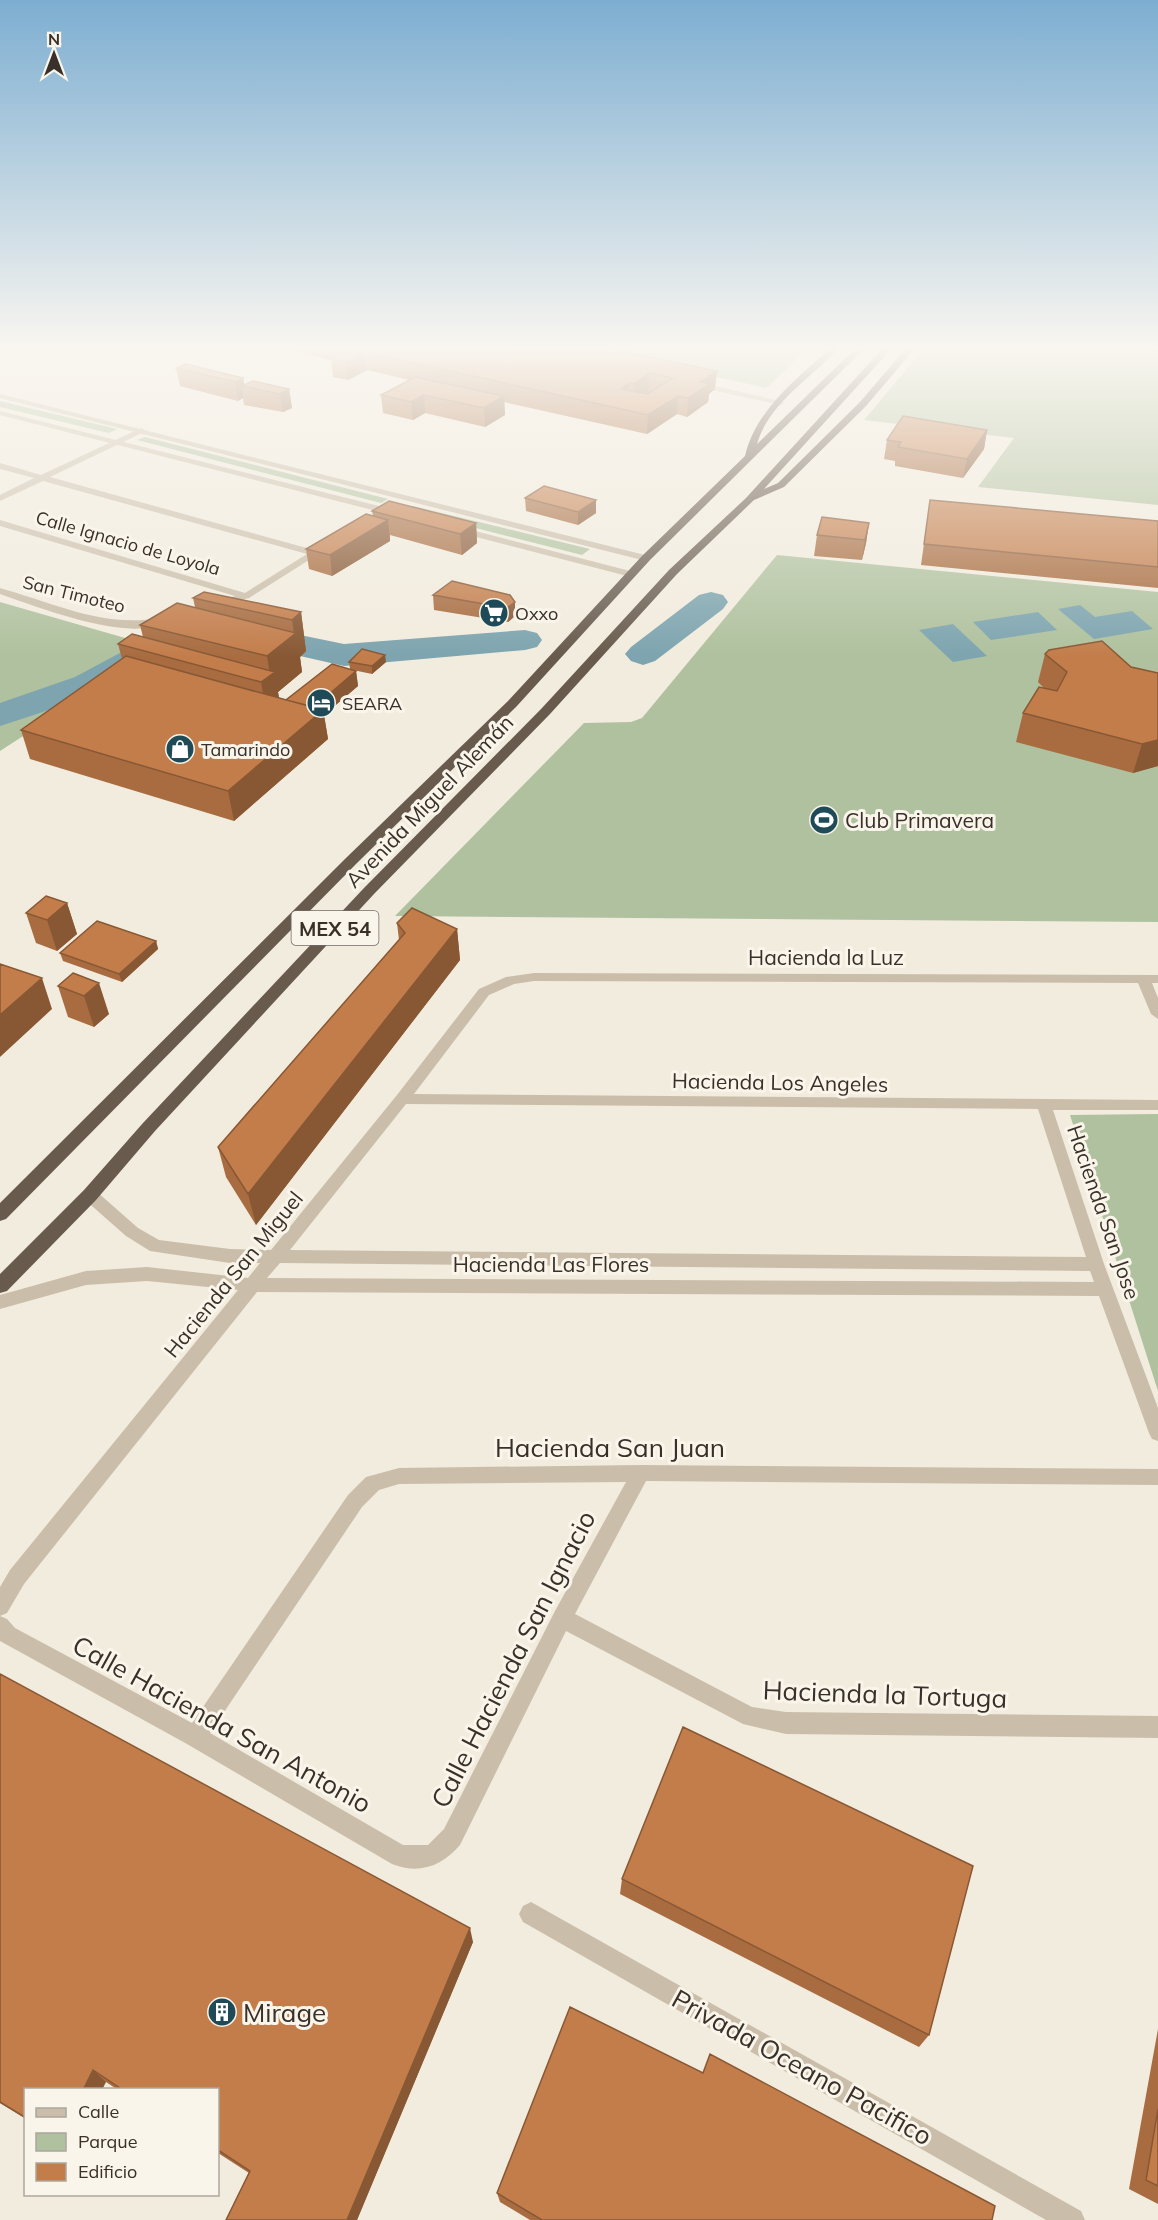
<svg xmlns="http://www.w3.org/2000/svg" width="1158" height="2220" font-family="Mulish,sans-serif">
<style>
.green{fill:#afc19e}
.water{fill:#7da4af}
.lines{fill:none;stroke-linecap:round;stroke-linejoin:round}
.river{fill:#7da4af;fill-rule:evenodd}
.minor{fill:#cabeaa;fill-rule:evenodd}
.tertiary{fill:#cabeaa;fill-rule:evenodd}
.trunk{fill:#685b4e;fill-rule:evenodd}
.wall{fill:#a86c40}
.shaded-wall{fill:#885834}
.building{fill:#c37d4b;stroke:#885834;stroke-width:1.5;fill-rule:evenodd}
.labels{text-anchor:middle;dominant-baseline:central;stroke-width:6;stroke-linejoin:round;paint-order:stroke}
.far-street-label{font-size:18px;fill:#383029;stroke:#faf5ea}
.far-poi-label{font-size:18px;fill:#383029;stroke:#faf5ea;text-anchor:start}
.shield{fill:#faf5ea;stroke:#726b63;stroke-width:1.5}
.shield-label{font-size:20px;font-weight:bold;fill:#383029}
.street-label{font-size:21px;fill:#383029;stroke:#faf5ea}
.poi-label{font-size:21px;fill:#383029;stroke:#faf5ea;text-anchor:start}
.near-street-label{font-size:26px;fill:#383029;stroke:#faf5ea}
.near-poi-label{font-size:26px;fill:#383029;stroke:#faf5ea;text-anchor:start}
</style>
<rect width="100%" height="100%" fill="#f2ecde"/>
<path class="green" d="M574,346H811L766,388Z
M926,346H1158V505L978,487L1014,438L864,420Z
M0,401L117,429L109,433L0,407Z
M145,437L388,499L381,503L137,440Z
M413,506L590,549L582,555L409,511Z
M777,555L1158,592V922L395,916L584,723L631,722L642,718Z
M0,602L146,644L90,677L0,708Z
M68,707L0,751V719Z
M1158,1114V1391L1070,1115Z"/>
<path class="water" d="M1080,605L1095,617L1132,611L1153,629L1094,639L1058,609Z
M1038,612L1057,630L991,640L973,622Z
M953,624L987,656L953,662L919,630Z"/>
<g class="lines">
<path class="river" d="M711,592L723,595L728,602L723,609L655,661L643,665L631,661L625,654L631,647L699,595Z
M237,622L344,644L525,630L537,633L542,640L537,647L525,650L344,666L225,639L220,632L225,625Z
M145,642L157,646L163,653L157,660L101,693L0,726V703L75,677L133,646Z"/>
<path class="minor" d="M697,382L780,401L784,403L780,405L694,386Z
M141,428L145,430L144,432L50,477L314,550L323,545L328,548L249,598L217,607L214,606V602L235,596L0,526V520L245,593L307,554L43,481L0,501V495L34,478L0,469V463L41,475Z
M0,588C54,603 102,628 160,618L165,621C134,645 35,606 0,594Z
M534,973L1158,975V983H1152L1158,998V1019L1151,1014L1138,983L534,981L514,984L489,995L414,1094L1158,1100V1110H1053L1104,1264L1158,1408V1441L1152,1439L1149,1433L1099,1296L257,1292L24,1584L7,1613L0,1616V1587L10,1570L238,1290L147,1281L86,1285L0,1309V1295L86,1271L147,1267L248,1278L260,1263H230L150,1251L126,1236L84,1199L82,1195L84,1191H96L138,1228L159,1240L230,1249L271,1250L397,1095L479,989L506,977ZM406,1104L1038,1109L1086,1257L290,1250ZM280,1263L1090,1271L1094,1282L267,1278Z
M641,1465L1158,1469V1485L646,1481L575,1614L752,1707L786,1712L1158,1716V1738L786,1734L743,1724L566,1631L460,1845C442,1866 419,1875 392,1864L187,1744L0,1641V1616L7,1619L15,1628L192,1723L348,1495L366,1477L399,1468ZM626,1482L555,1611L444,1829L428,1845H403L210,1733L362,1507L379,1490L399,1484Z
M531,1902L1081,2211L1085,2220H1046L523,1922L519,1914L523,1906Z"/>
<path class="tertiary" d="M0,394L649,556L651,558L646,561L0,398Z
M0,411L399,511L400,513L396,516L0,415Z
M456,526L634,572L636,574L631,577L453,531L451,529Z"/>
<path class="trunk" d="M832,346H841C813,377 769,402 757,444L858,346H867L650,560L516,707L356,864L6,1219L0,1221V1203L346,858L508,701L642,556L745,456C756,408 799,378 832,346Z
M885,346H894L764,489L778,483L860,402L908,346H917L866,406L784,487L754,500L677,574L550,714L374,894L155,1131L96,1200L7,1291L0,1293V1274L84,1190L143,1123L364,888L542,708L669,570L746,498Z"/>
</g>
<path class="wall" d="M278,346H595L715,389L709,394L708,402L687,417L677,414L647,434L504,402L505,415L485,427L425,413L413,420L383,413L381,395L409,380L367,370L348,380L333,377L331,360L279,348Z
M176,368L243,378L244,385L289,389L292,408L283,412L244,405L243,398L238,401L180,386Z
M987,430L984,449L963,478L895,466V461L884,459L887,440Z
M525,498L596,500V513L578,525L526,511Z
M930,500L1158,521V588L921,565Z
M372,511L476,523L477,543L462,555L390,535V541L332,576L309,569L306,549L373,516Z
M869,523L866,543L862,560L814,556L817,535Z
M433,595H510L515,616L508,622L434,610Z
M193,598L301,612L306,651L300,657L302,672L278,692L279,698L286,700L350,669L349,662H386L372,674L353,670L356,671L358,686L324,715L328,739L234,821L30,759L21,730L122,659L118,644L143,637L140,625L195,607Z
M1045,654L1131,667L1158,673V766L1133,773L1016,742L1023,713L1044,688L1038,682Z
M67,903L77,934L57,951L36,943L26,913Z
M397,923L457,929L460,960L256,1225L226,1177L218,1147L399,940Z
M156,941L158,949L122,982L63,961L60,953Z
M73,973L109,1014L94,1027L68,1017L58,986Z
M0,1674L473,1942L357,2220H226L249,2173L218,2153V2090H118L106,2082L26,2090V2119L0,2103Z
M622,1879L929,2035L919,2047L620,1894Z
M1158,2029V2204L1129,2189Z
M497,2193L992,2220H530L500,2202Z"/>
<path class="shaded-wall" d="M365,352L367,370L348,380L346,362Z
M717,371L715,389L709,394L708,402L687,417L688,398L700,382Z
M649,373L648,391L633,403L634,384Z
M243,378L245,387L242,386L243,398L238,401L235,382Z
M629,383V402L621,389Z
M289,389L292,408L283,412L280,394Z
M424,395L425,413L413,420L411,402Z
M504,396L505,415L485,427L484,408Z
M678,396L677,414L647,434L648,415Z
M987,430L984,449L963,478L967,459Z
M596,500V513L578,525V512Z
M388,520L390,541L332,576L330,555Z
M476,523L477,543L462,555L460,534Z
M869,523L866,543L862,560L865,540Z
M515,602V616L508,622L507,608Z
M301,612L306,651L300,657L302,672L278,692L280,705L268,723L261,682L270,675L267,656L294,634L292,620Z
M385,655L386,662L372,674V666Z
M356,671L358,686L324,715L328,739L234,821L228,791L307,713Z
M1158,740V766L1133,773L1142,744Z
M67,903L77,934L57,951L47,920Z
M457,929L460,960L256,1225L248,1194Z
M156,941L158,949L122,982L119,974Z
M42,978L52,1009L0,1057V1015Z
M99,983L109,1014L94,1027L84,996Z
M470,1928L473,1942L357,2220H347Z
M93,2070L106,2082L102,2090H83Z"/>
<path class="building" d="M349,346H595L717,371L700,382L709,384L688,398L678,396L648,415L365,352L346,362L331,359L354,347ZM649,373L673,378L647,394L621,389L629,383L634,384Z
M186,364L243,378L235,382L176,368Z
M415,377L504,396L484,408L424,395L411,402L381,395Z
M253,381L289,389L280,394L242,386Z
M903,416L987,430L967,459L898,447L901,442L887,440Z
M544,486L596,500L578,512L525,498Z
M930,500L1158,521V567L924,544Z
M389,501L476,523L460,534L372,511Z
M366,514L388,520L330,555L306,549Z
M822,517L869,523L865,540L817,535Z
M452,581L510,595L515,602L507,608L433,595Z
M204,592L301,612L292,620L193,598Z
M177,603L296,633L267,656L140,625Z
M132,634L275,672L261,682L118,644Z
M1102,641L1131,667L1158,673V740L1142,744L1023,713L1039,687L1057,691L1067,672L1045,654L1049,650Z
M362,649L385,655L372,666L349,662Z
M126,656L323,710L228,791L21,730Z
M332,664L356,671L314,707L286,700Z
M46,896L67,903L47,920L26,913Z
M412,908L457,929L248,1194L218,1147L405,933L397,923Z
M97,921L156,941L119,974L60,953Z
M0,964L42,978L0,1015Z
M73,973L99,983L84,996L58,986Z
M0,1674L470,1928L347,2220H226L250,2171L218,2150V2090H123L93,2070L83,2090H26V2118L0,2102Z
M683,1727L973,1866L929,2035L622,1879Z
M570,2007L703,2073L710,2054L995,2206L992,2220H542L497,2193Z
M1158,2109V2186L1146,2180Z"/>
<linearGradient id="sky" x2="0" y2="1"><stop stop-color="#7daed1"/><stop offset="0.53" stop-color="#f9f6f0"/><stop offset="1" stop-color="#f9f6f0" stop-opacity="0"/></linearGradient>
<rect width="1158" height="657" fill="url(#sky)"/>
<defs>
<g id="supermarket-disc" transform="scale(1.5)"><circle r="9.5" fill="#1f4b59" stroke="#faf5ea"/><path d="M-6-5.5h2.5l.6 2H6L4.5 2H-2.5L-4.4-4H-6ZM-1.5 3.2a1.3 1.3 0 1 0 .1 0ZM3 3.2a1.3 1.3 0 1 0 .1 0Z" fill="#fff"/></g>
<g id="hotel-disc" transform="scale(1.5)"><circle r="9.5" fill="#1f4b59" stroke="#faf5ea"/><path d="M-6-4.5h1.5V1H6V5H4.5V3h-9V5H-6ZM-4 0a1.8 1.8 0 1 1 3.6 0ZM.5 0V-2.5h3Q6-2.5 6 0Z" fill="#fff"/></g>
<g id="shop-disc" transform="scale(1.5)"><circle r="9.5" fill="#1f4b59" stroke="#faf5ea"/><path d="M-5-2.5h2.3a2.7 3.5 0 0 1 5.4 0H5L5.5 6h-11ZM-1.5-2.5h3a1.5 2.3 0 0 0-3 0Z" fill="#fff"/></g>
<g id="stadium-disc" transform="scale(1.5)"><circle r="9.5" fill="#1f4b59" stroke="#faf5ea"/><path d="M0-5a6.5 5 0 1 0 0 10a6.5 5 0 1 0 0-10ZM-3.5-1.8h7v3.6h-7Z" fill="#fff"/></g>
<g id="building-disc" transform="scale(1.5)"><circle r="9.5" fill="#1f4b59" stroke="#faf5ea"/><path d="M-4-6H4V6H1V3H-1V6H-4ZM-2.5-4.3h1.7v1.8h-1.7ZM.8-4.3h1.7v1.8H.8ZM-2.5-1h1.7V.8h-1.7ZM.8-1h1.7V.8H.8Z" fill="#fff"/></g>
</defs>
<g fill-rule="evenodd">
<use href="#supermarket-disc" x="494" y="613"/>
<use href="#hotel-disc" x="321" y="703"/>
<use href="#shop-disc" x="180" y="749"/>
<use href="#stadium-disc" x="824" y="820"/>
<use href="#building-disc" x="222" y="2012"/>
</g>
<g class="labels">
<g class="far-street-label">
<text transform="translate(128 543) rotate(16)">Calle Ignacio de Loyola</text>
<text transform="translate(74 594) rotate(14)">San Timoteo</text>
</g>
<g class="far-poi-label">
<text x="515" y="613">Oxxo</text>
<text x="342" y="703">SEARA</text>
<text x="201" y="749">Tamarindo</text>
</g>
<rect class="shield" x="291.5" y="911" width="87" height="34" rx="4.5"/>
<g class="shield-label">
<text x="335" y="928">MEX 54</text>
</g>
<g class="street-label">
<text transform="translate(429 801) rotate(-46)">Avenida Miguel Alemán</text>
<text x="826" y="957">Hacienda la Luz</text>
<text transform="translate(780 1082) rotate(1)">Hacienda Los Angeles</text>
<text transform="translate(1104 1212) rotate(71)">Hacienda San Jose</text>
<text x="551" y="1264">Hacienda Las Flores</text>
<text transform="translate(233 1274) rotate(-51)">Hacienda San Miguel</text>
</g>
<g class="poi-label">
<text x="845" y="820">Club Primavera</text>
</g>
<g class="near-street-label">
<text x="610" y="1447">Hacienda San Juan</text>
<text transform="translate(513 1659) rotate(-63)">Calle Hacienda San Ignacio</text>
<text transform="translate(885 1694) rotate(2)">Hacienda la Tortuga</text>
<text transform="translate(222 1724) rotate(29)">Calle Hacienda San Antonio</text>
<text transform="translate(802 2067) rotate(29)">Privada Oceano Pacifico</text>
</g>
<g class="near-poi-label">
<text x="243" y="2012">Mirage</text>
</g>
</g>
<rect x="24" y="2088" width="195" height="108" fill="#faf5ea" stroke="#aca69d" stroke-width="1.5"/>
<rect x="36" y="2108" width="30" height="9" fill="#cabeaa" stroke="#aca69d" stroke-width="1.5"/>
<text x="78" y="2118" font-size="18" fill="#383029">Calle</text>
<rect x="36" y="2133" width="30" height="18" fill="#afc19e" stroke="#aca69d" stroke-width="1.5"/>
<text x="78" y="2148" font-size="18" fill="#383029">Parque</text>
<rect x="36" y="2163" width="30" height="18" fill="#c37d4b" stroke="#aca69d" stroke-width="1.5"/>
<text x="78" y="2178" font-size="18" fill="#383029">Edificio</text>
<g transform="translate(54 54)" stroke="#faf5ea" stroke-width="4.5" paint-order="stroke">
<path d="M0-4.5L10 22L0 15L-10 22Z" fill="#383029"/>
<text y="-9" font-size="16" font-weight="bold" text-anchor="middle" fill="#383029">N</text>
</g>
</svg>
